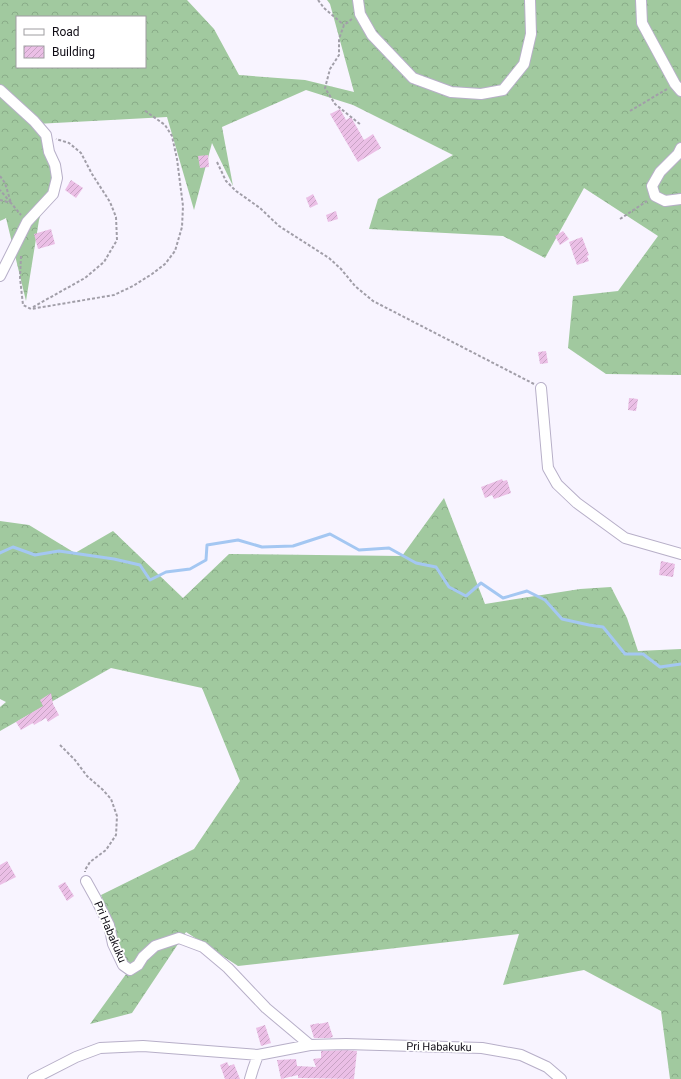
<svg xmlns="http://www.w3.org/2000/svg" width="681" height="1079" font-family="Roboto,sans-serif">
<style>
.forest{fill:url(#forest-crowns);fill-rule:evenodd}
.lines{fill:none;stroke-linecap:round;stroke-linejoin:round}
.stream{stroke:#a4c7f2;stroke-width:3}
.building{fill:url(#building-hatch)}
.minor-casing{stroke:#b7afc8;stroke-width:12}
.path{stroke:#a19ea8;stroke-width:2;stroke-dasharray:3 2;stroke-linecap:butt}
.minor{stroke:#fff;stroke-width:10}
.labels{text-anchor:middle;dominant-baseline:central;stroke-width:3.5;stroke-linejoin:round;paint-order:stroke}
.street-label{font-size:11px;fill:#0f0c15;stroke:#fff}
</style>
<defs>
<pattern id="forest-crowns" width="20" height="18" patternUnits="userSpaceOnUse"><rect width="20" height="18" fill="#a1c99f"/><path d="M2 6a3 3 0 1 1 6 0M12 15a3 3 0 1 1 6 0" fill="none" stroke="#89ab88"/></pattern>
<pattern id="building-hatch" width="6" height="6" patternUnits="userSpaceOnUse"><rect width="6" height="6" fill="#ebbfe6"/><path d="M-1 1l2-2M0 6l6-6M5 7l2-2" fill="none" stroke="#c8a3c4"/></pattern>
</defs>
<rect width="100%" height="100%" fill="#f8f4ff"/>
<path class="forest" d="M0,0H187L214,29L239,75L305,80L354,92L330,4L327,0H681V375L606,374L568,348L573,296L618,291L658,236L584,188L545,258L503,236L369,229L378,199L453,155L353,105L306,90L222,127L233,186L212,143L194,210L167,117L36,124L57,163L39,220L26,301L6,218L0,221ZM17,17H145V67H17Z
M444,498L485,604L580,589L611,587L627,618L638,651L681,649V1079H670L661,1011L584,970L503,985L519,934L238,966L186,932L132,1013L90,1024L129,970L101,895L194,849L240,781L202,688L111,668L0,731V707L6,702L0,699V521L29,525L75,553L113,531L183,598L229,554L402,556Z"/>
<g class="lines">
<path class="stream" d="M0,553L13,547L35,555L59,551L114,559L140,565L150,580L166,572L190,569L206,560L207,545L238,540L262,547L293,546L330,534L359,550L389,548L416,563L436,567L449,587L466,596L481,583L503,598L527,591L545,600L562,619L589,625L603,627L625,654H643L660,667L681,664"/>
</g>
<path class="building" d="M340,109L346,120L351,117L364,140L373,134L381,148L358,162L330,114Z
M208,155L209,167L200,168L198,156Z
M71,180L83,188L76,198L65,190Z
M313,194L318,204L310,208L306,198Z
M336,211L338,219L328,222L326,215Z
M51,229L55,244L38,249L34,234Z
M563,231L569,239L560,245L555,236Z
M582,237L589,255L587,256L589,261L577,265L569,242Z
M546,351L548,363L540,364L538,352Z
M629,398L638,399L636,411L628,410Z
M502,479L503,481L507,480L511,493L494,499L492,495L485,498L481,487Z
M661,561L675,564L673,577L659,575Z
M51,693L53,704L59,715L48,722L46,718L34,725L33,723L21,730L16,722L43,706L40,700Z
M7,861L16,877L0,885V865Z
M65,882L74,896L67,901L58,886Z
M328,1022L333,1037L329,1038H314L310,1025L319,1023V1024Z
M265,1025L271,1043L261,1046L256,1028Z
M346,1050L357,1051L354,1079L298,1078V1075L281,1079L277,1060L296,1059L297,1066L316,1067L313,1059L321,1058V1051Z
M227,1062L229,1066L234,1064L240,1079H225L220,1065Z"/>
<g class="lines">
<g class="minor-casing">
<path id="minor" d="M358,0L360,14L372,35L413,78L451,92L481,94L503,90L524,64L531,34L530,0
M641,0L642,23L675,84L681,91
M0,90L34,121L46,135L49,152L55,165L57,178L53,194L27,222L0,276
M681,148L678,154L660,172L652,186L655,196L665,201L681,199
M541,388L548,468L557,484L577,503L625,538L681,554
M86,881L96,899L109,925L113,944L123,965L130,970L138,965L143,957L155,946L179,938L203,947L228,968L266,1008L310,1045
M33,1079L76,1057L100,1048L143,1046L258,1055L310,1045L346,1044L482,1048L521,1055L547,1067L561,1079
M250,1079L253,1069L258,1055"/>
</g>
<path class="path" d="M318,0L324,8L344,25
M352,19L344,25L339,39V55L330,69L325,88L335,104L361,125
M630,111L667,89
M217,162L226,181L236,191L260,208L279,226L329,258L341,269L355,286L373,301L534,384
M0,176L5,183L11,203L0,190
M0,200L11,203L21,215
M620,219L647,201
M21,256L20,278L23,305L31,309L114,295L133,286L152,274L165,264L175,251L182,227L183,206L177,159L172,136L165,125L144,110
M33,307L85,278L104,262L117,240L116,217L110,202L92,174L81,153L69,143L56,139
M60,745L75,760L87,776L103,790L111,799L117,816L116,835L106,850L90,862L85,870V872"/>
<use href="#minor" class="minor"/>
</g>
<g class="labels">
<g class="street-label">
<text transform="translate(110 932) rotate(67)">Pri Habakuku</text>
<text transform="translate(439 1047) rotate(1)">Pri Habakuku</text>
</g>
</g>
<rect x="16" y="16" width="130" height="52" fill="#ffffff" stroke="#9f9ea1"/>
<rect x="24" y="29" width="20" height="6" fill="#ffffff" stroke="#9f9ea1"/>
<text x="52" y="36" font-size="12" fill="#0f0c15">Road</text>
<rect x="24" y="46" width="20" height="12" fill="url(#building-hatch)" stroke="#9f9ea1"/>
<text x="52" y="56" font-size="12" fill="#0f0c15">Building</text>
</svg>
